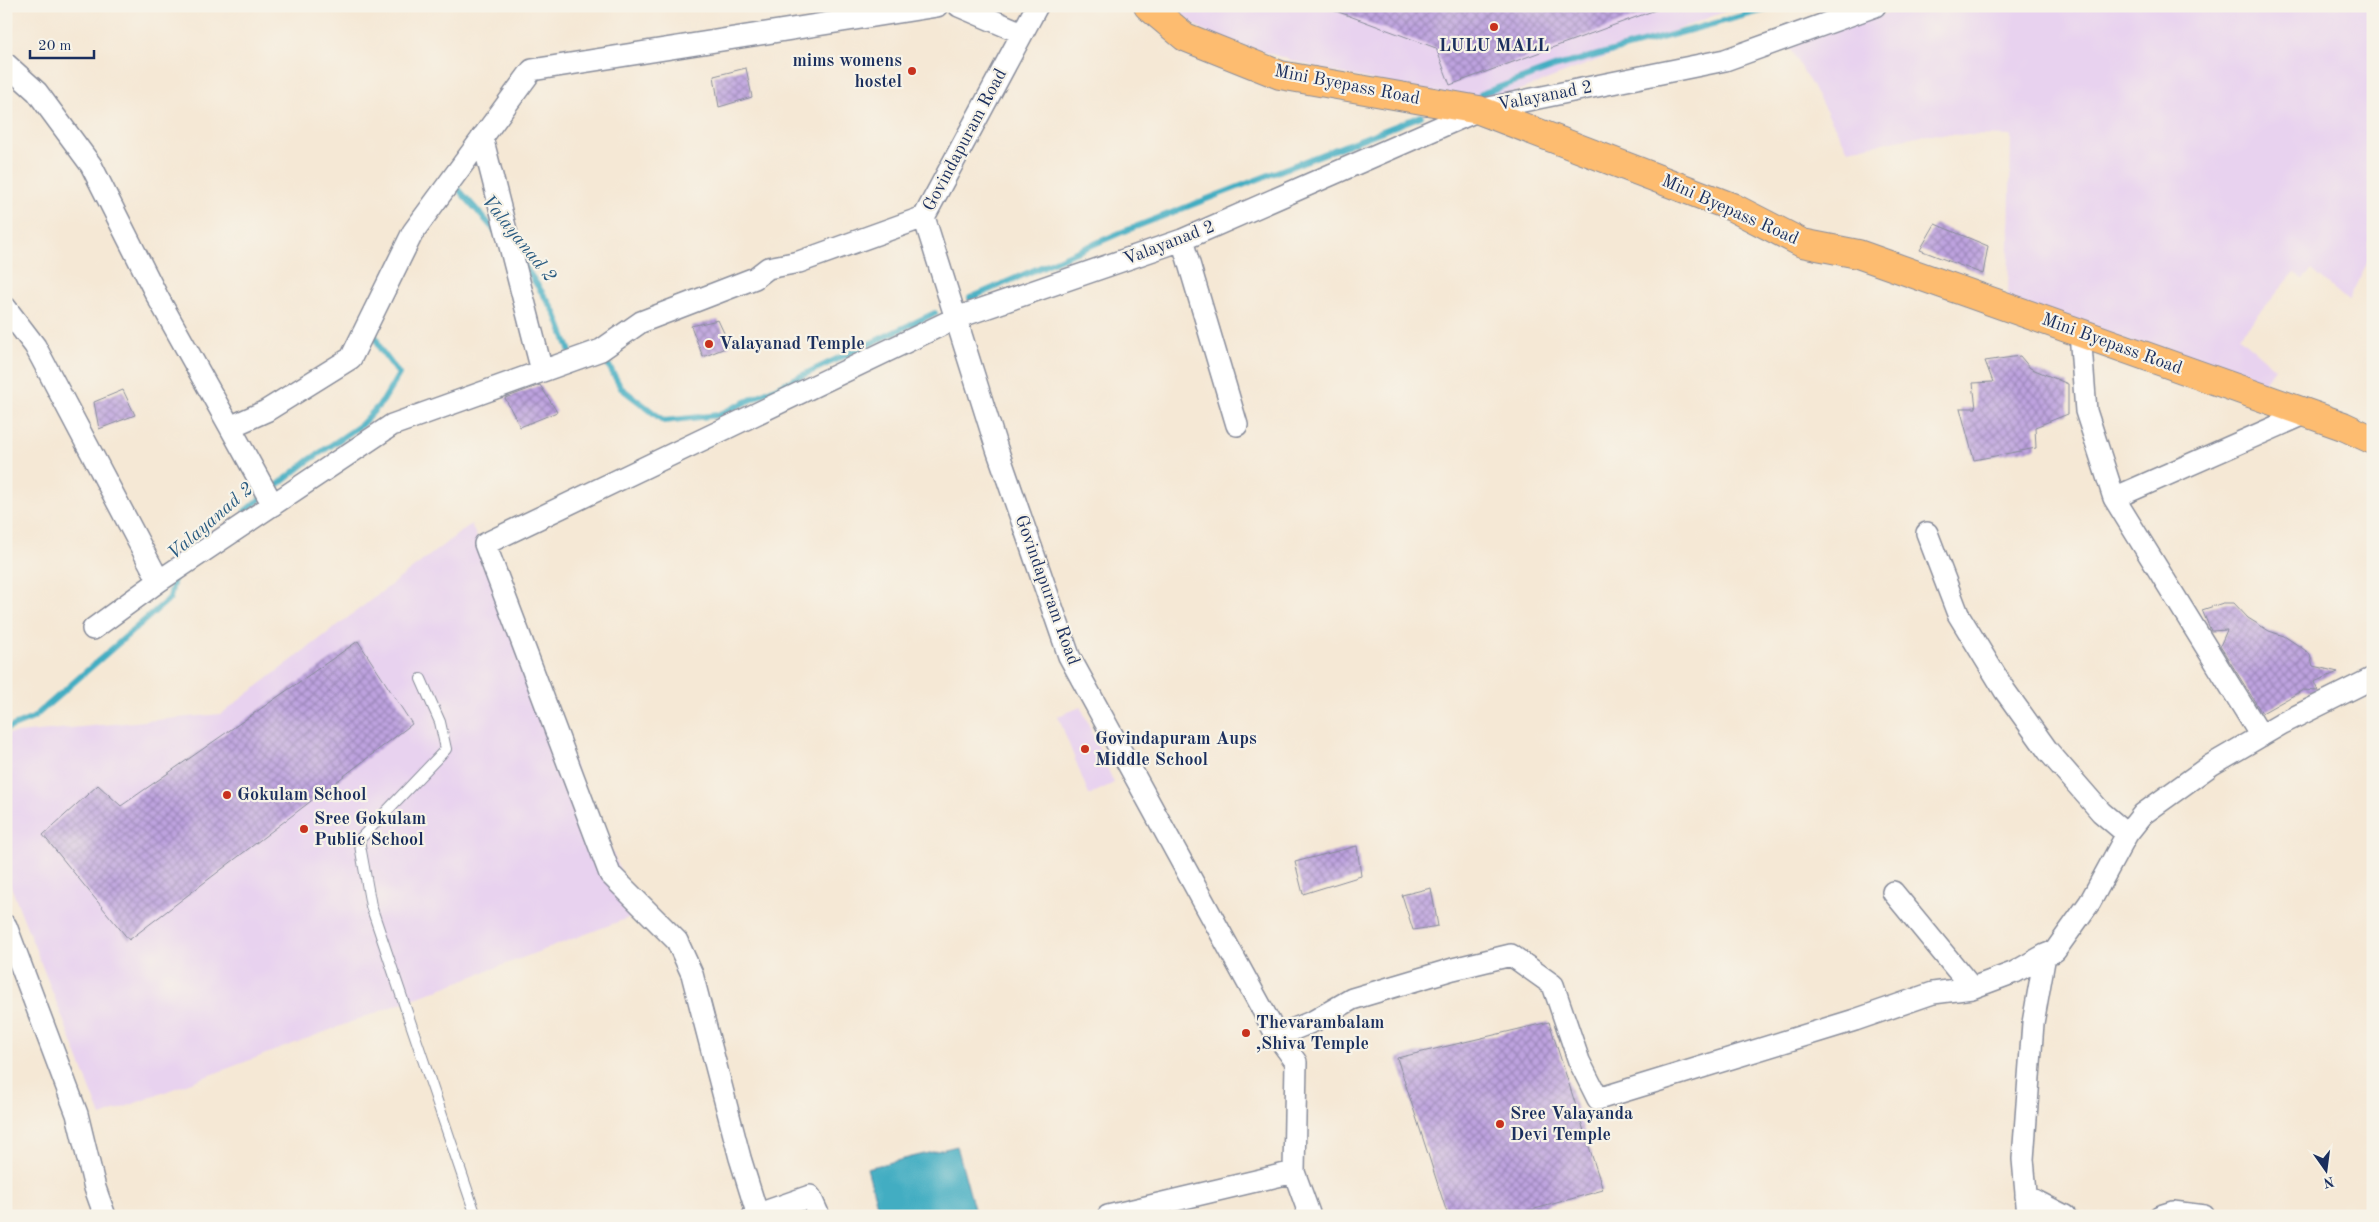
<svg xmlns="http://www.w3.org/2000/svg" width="2379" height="1222" font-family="'Old Standard TT',serif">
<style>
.built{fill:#e8d2ef}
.water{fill:#43adc2;stroke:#2f6e90}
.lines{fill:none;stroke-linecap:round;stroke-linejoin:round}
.stream{stroke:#43adc2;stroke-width:6}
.building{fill:url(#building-cross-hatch)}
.service-casing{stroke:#888c9a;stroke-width:12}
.minor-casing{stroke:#888c9a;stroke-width:24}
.primary-casing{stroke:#888c9a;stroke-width:30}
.service{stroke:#fff;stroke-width:10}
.minor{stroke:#fff;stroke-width:21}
.primary{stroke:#fdbc70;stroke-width:28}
.poi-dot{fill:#c8321e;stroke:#f7f3e8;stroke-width:2}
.labels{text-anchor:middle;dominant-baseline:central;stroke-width:4.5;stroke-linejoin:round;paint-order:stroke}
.poi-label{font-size:18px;font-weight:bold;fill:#1b2f5e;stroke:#f7f3e8;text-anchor:start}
.street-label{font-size:18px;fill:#1b2f5e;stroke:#f7f3e8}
.water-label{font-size:19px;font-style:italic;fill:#295b81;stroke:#f7f3e8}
</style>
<defs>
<pattern id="building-cross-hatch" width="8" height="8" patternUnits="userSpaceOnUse" patternTransform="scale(1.25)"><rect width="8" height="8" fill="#bea3df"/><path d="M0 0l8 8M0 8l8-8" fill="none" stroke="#9a85b8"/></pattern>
</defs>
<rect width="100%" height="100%" fill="#f7f3e8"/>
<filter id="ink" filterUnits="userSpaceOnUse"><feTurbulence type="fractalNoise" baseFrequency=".02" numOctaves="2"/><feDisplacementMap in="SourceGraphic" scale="10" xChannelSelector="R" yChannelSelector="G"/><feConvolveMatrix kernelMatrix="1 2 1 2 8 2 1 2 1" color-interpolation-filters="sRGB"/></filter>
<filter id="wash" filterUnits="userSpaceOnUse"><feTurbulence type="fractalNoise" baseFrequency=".0096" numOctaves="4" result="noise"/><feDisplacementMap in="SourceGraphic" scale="20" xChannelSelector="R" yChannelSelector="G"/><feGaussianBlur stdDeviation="1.12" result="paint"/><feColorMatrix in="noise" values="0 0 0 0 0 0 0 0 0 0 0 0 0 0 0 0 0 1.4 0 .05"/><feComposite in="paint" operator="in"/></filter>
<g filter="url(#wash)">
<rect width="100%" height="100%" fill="#f5e8d5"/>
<path class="built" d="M1171,6H1739L1486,103L1329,71L1212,37Z
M1906,6H2373V181L2368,261L2348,301L2312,270L2303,279L2294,273L2239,337L2275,368L2260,388L2008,300L2011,136L1927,134L1848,150L1787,42L1850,26Z
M471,524L639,914L101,1116L6,874V734L221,714Z
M1081,707L1114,783L1089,795L1058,716Z"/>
<path class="water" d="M957,1146L976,1216H880L867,1168Z"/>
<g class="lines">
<path class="stream" d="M1481,94L1557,66L1779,6
M459,190L499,235
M522,262L555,312L572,357
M970,298L1122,232L1421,116
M602,353L621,388L664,421L718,415L935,313
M245,511L308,461L361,425L383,401L399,374L381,350L371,327
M6,729L33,718L170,598L174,578"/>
</g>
<g id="blocks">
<path class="building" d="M1328,6H1660L1661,8L1450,85L1436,48L1328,8Z
M746,68L752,97L719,107L714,76Z
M1935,224L1988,246L1983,274L1920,250Z
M718,320L730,346L703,357L691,326Z
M2020,356L2030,368L2068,384V414L2035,427L2036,448L1974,460L1960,408H1976L1973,383L1993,382L1985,361Z
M540,385L557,412L520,427L505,398Z
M123,390L135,415L99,429L94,402Z
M2223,603H2234L2248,618L2269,631L2284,636L2302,648L2310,654L2313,666L2338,672L2314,682L2318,691L2303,690L2262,713L2220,646L2227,630L2211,631L2202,610Z
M358,641L412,724L129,940L43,835L98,785L121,806Z
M1357,846L1361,876L1303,894L1295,862Z
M1431,888L1438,926L1413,930L1402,895Z
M1549,1022L1603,1190L1510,1216H1448L1397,1058Z"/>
</g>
</g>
<g filter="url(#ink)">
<use href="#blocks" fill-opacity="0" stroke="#888c9a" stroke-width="1"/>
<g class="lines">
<g class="service-casing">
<path id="service" d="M421,679L440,722L446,749L359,840L371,906L476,1216"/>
</g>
<g class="minor-casing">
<path id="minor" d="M959,6L1022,33
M1037,6L924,217L997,449L1069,656L1277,1036L1296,1062L1294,1172L1310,1216
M6,64L37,92L91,165L157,296L230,427L266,411L351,358L413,232L532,70L937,6
M482,137L542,371
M1182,240L1237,425
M6,308L35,346L159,581
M2080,333L2086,411L2114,498
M230,427L273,505
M1927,533L1958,614L2005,691L2048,751L2101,812L2127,834
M93,629L159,581L392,425L601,350L641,322L755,278L768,268L799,262L924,217
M2261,736L2114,498L2307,413
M1893,892L1972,988
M6,926L77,1114L95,1188L105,1216
M1277,1036L1314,1021L1352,999L1453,969L1511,955L1553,985L1579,1061L1598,1099L1855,1020L1933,993L1972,988L2015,972L2045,955L2055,951L2090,902L2127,834L2143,814L2211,765L2283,723L2373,678
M2026,1196L2065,1216
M753,1216L810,1196L819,1216
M758,1216L740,1158L692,974L677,941L610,874L485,544L956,318L1182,240L1479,110L1725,60L1875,6
M1108,1216L1294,1172
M2028,1216L2023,1159L2033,1023L2045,955
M2160,1216L2173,1212L2204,1216"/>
</g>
<g class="primary-casing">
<path id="primary" d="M1148,6L1185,37L1280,75L1479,110L1732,207L1802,243L1858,254L2343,426L2373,440"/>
</g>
<use href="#service" class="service"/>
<use href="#minor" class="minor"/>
<use href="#primary" class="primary"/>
</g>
</g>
<g class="poi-dot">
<circle cx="1494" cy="27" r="5"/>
<circle cx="912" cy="71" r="5"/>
<circle cx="709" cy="344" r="5"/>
<circle cx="1085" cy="749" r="5"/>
<circle cx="227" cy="795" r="5"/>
<circle cx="304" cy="829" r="5"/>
<circle cx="1246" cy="1033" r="5"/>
<circle cx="1500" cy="1124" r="5"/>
</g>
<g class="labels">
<g class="poi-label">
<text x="1494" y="46" text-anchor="middle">LULU MALL</text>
<text x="902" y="61" text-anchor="end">mims womens<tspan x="902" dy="21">hostel</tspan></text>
<text x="719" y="344">Valayanad Temple</text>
<text x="1095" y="739">Govindapuram Aups<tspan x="1095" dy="21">Middle School</tspan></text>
<text x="237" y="795">Gokulam School</text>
<text x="314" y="819">Sree Gokulam<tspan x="314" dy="21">Public School</tspan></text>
<text x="1256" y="1023">Thevarambalam<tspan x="1256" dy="21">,Shiva Temple</tspan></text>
<text x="1510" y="1114">Sree Valayanda<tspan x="1510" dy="21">Devi Temple</tspan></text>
</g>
<g class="street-label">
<text transform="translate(1347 85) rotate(11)">Mini Byepass Road</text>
<text transform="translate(1545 96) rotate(-11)">Valayanad 2</text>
<text transform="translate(965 140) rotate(-62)">Govindapuram Road</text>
<text transform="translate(1730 210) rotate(24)">Mini Byepass Road</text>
<text transform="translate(1169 243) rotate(-21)">Valayanad 2</text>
<text transform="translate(2112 344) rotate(20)">Mini Byepass Road</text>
<text transform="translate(1047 590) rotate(70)">Govindapuram Road</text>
</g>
<g class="water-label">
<text transform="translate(518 239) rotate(51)">Valayanad 2</text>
<text transform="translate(211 522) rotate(-41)">Valayanad 2</text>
</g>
</g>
<rect width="2379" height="1222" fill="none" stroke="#f7f3e8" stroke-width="25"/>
<g transform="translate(2326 1170) rotate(166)" stroke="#f7f3e8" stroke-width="4" paint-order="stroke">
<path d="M0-4L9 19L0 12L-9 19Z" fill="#1b2f5e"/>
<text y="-8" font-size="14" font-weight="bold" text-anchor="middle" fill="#1b2f5e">N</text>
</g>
<path d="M30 50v8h64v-8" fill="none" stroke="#1b2f5e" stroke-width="2.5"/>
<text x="38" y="50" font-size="15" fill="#1b2f5e" stroke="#f7f3e8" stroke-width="4" paint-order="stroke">20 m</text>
</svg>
